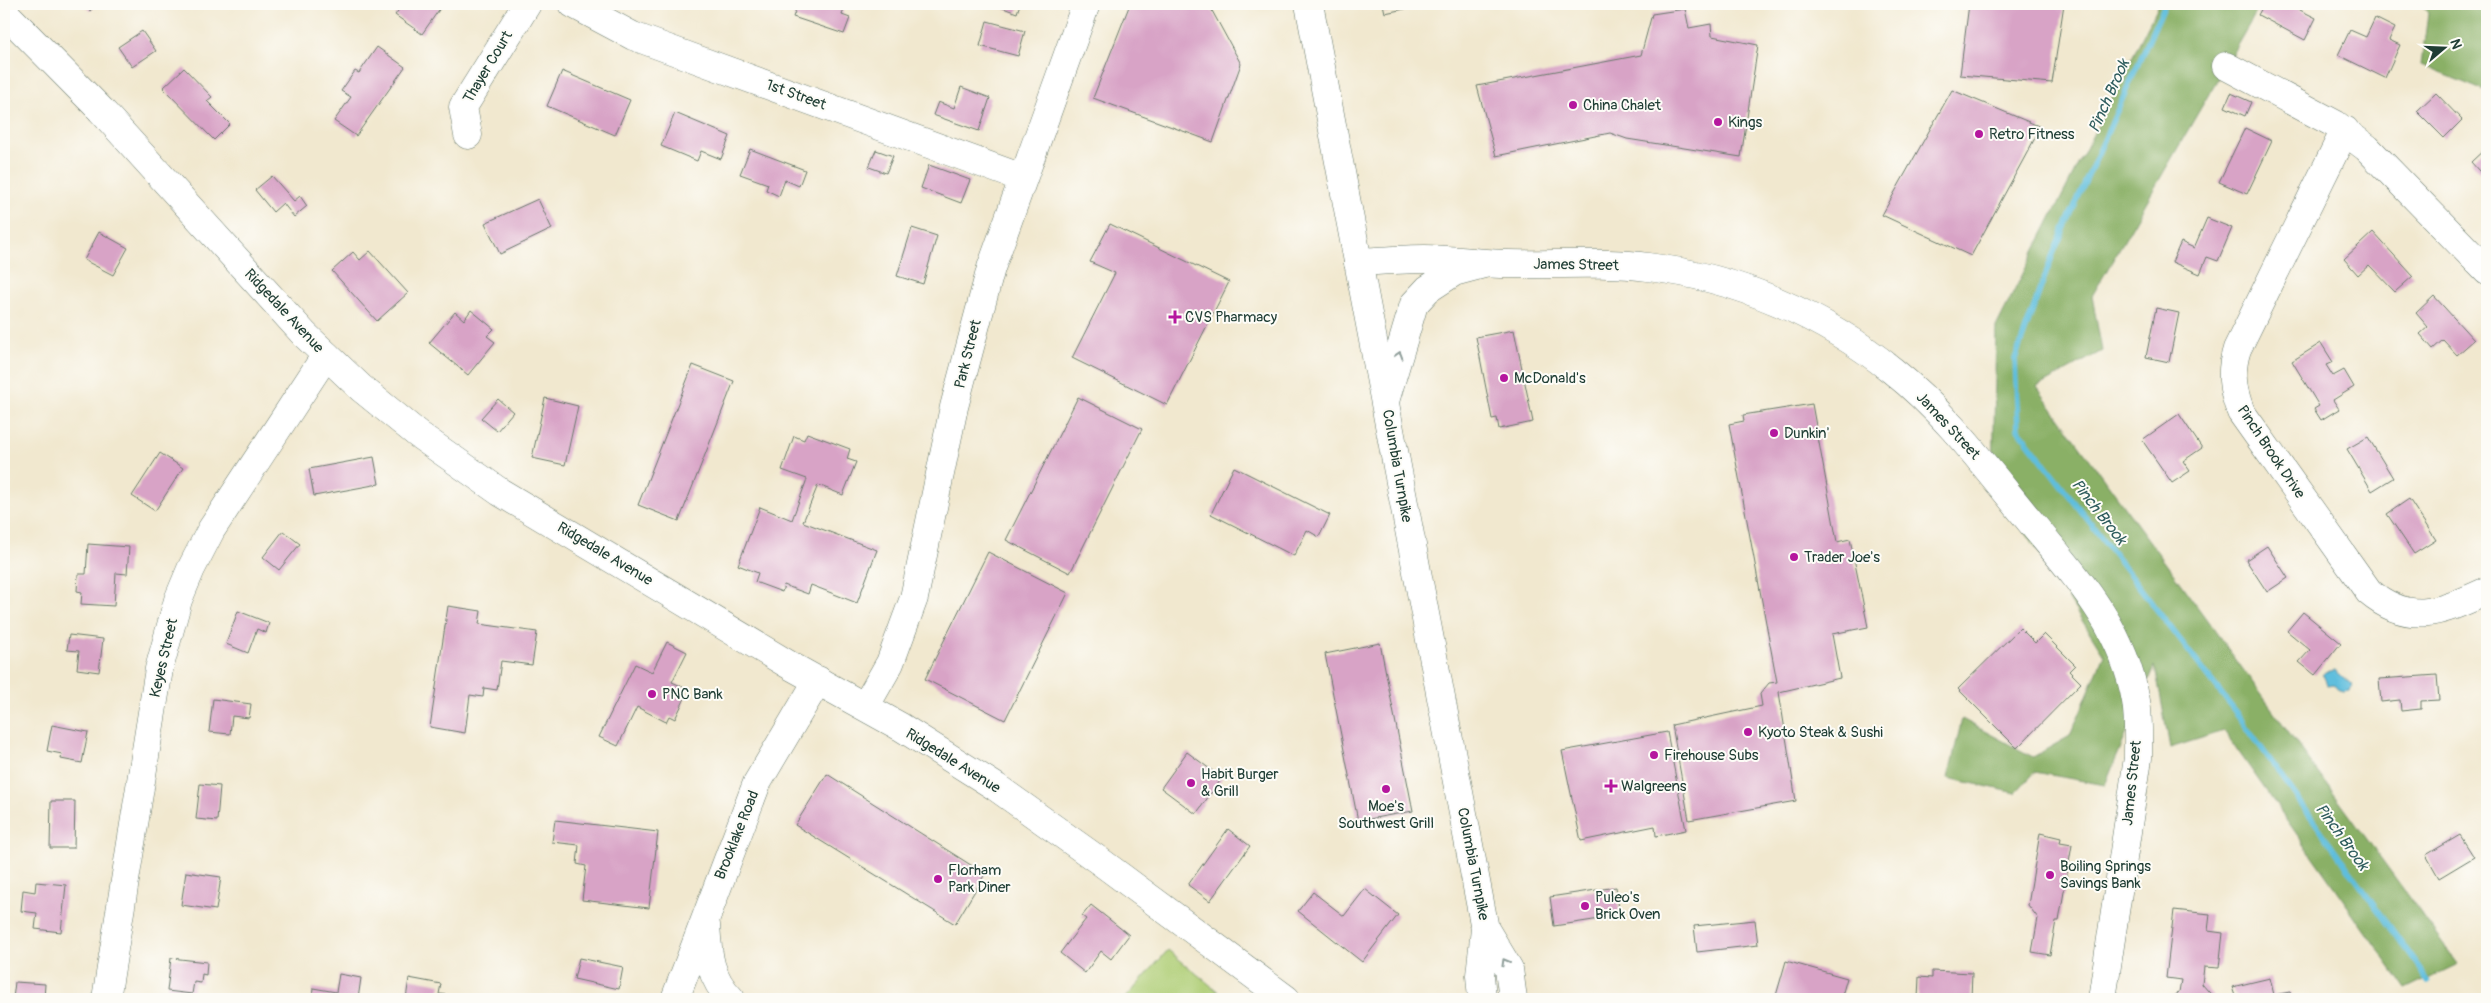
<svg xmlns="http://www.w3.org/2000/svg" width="2491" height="1003" font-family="Pangolin,sans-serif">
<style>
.green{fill:#aecd74;stroke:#668554}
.forest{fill:#8ab066;stroke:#54764d}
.water{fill:#5ebedd;stroke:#3e7e88}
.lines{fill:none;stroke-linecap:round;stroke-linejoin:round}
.stream{stroke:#5ebedd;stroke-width:5.5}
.building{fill:#d8a3c6}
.minor-casing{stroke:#68796a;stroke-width:29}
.major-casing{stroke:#68796a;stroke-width:29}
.minor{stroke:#fff;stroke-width:28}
.major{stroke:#fff;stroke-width:28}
.oneway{stroke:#8f9e9a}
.poi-dot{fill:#b5179e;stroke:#fdfcf7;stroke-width:2}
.labels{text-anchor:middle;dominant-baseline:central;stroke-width:4;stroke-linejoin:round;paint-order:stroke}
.street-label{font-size:15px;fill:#1f3d34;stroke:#fdfcf7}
.poi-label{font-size:15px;fill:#1f3d34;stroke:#fdfcf7;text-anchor:start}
.water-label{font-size:16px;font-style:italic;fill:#2f5d5e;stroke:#fdfcf7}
</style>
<rect width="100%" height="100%" fill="#fdfcf7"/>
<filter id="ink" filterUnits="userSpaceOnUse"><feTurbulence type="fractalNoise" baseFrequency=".02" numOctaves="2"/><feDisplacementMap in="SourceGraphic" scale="10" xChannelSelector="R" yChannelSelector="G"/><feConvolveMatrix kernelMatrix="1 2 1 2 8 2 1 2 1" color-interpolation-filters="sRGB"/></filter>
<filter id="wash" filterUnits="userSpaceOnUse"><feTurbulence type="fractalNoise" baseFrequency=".0096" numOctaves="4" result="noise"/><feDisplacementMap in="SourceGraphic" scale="20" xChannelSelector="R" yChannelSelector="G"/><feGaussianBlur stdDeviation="1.12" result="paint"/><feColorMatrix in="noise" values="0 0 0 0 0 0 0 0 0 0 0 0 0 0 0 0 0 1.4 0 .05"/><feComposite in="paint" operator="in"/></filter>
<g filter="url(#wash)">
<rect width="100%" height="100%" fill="#f1e8cf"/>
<path class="green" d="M1168,950L1227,999H1125Z"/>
<path class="forest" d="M2159,4H2261L2092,296L2102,351L2037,387L2458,964L2406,989L2224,731L2170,748L2155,666L2105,785L2035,772L2016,793L1948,778L1962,719L2033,757L2070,736L2104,655L1993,480L1996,327Z
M2420,4H2487V92L2421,65L2428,13Z"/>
<path class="water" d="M2335,670L2352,685L2350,691L2344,692L2334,685L2328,686L2323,675L2326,672Z"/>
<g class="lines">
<path class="stream" d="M2165,4L2053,254L2015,359L2018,429L2237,714L2429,981"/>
</g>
<g id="blocks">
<path class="building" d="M83,4H97L90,11Z
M403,4H443L422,34L395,15Z
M758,4H772L770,9Z
M798,4H845L842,15L850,18L844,34L793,17Z
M992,4H1020L1017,13Z
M1130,4H1200L1210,7L1241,64L1213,142L1093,98Z
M1383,4H1424V5L1385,13Z
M1969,4H2064L2052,83L1960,75Z
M2264,4H2288L2316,18L2305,40L2258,15Z
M1685,9L1689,28L1711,24L1712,36L1758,45L1741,157L1627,139L1610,133L1496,156L1477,86L1641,55L1652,14Z
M2375,18L2395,28L2389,40L2400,45L2385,78L2338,55L2350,30L2366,37Z
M987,21L1025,31L1018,56L980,46Z
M142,31L156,51L132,67L118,47Z
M377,47L405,67L356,136L334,121L351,97L341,91L355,71L359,73Z
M184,68L212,97L207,101L230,124L214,140L163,88Z
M562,71L630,100L615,135L547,106Z
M961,87L990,98L979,131L933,115L938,102L954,108Z
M1952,90L2041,127L1971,256L1882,215Z
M2231,93L2251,102L2245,116L2225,107Z
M2436,93L2462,120L2444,138L2417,111Z
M675,113L730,136L721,159L701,151L697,161L661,146Z
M2245,128L2272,141L2247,194L2219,182Z
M2487,147V180L2471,162Z
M750,149L805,170L799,186L785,180L779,196L766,190L768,184L740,174Z
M876,150L893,156L886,173L869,167Z
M929,165L970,180L961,203L921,188Z
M272,176L294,201L300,196L307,206L294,217L283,203L273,212L255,190Z
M538,199L552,229L500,254L485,223Z
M2207,218L2232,228L2218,261L2207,257L2200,274L2172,262L2181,242L2194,248Z
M1110,224L1229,282L1167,405L1072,358L1115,273L1090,262Z
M912,228L937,236L923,284L897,276Z
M99,232L128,248L113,275L84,260Z
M2373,232L2413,276L2395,292L2369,265L2358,275L2344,259Z
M370,251L408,293L377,321L332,271L353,252L360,260Z
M2434,296L2474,340L2457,355L2443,340L2433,349L2420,334L2428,327L2416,313Z
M2156,308L2179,313L2169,362L2146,357Z
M471,310L494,329L487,336L495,342L468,375L429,343L455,312L464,320Z
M1514,330L1533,422L1499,429L1497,418L1492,419L1476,337Z
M2321,343L2333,362L2326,365L2333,376L2344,370L2354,387L2333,400L2339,409L2321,420L2314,409L2319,406L2292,361Z
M693,365L734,381L679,521L638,505Z
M1078,397L1142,429L1070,573L1006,540Z
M545,398L578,406L565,465L532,458Z
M498,399L513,412L497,431L481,418Z
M1812,404L1837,542L1850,539L1868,627L1832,634L1840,678L1779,692L1796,801L1689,820L1672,725L1762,706L1760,694L1769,683L1777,682L1729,424L1744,421L1743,415Z
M2179,414L2202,448L2183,461L2190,471L2172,483L2142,440Z
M807,433L850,449L847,459L856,462L843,495L818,485L803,522L877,550L857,603L811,585L808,594L784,585L782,592L755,582L758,573L738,565L760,507L792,520L807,479L782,470L794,436L804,440Z
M2368,437L2393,478L2372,491L2347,449Z
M160,453L183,468L155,511L132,496Z
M374,457L379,484L314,496L309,469Z
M1234,467L1330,515L1319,537L1307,530L1294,556L1211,514Z
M2409,499L2436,540L2414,554L2387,514Z
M283,531L300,544L279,570L263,557Z
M88,544L129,547L127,574L116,573L114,606L81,604L82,592L77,591L78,574H86Z
M2267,546L2288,578L2267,592L2246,560Z
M988,552L1068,593L1005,720L925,679Z
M448,606L481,611L479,624L537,632L532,665L501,661L497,690L484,688L483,697L470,695L465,733L430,727Z
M238,611L269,623L266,633L257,629L248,653L226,644Z
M2303,612L2341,643L2315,675L2299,662L2310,650L2287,631Z
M2020,628L2035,643L2044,634L2075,665L2069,671L2081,683L2017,748L1958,689Z
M69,635L103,639L99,672L77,669L79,651L67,650Z
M667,642L687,652L672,682L683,687L680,693L686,696L675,719L669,716L666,722L637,707L618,746L599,737L635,664L652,672Z
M1380,643L1413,811L1358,821L1325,654Z
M2437,675L2439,700L2421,701V709L2401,711L2400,700L2381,702L2379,679Z
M213,699L251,704L249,718L232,716L230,734L209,732Z
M52,725L88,732L82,763L61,759L62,754L47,751Z
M1667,732L1686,830L1656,836L1655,826L1581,841L1562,751Z
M1187,752L1222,778L1196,814L1161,788Z
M827,774L985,874L955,924L795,825Z
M200,784L220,786L217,821L196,819Z
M51,801H75L74,848H50Z
M555,820L658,832L649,908L582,900L586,866L577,864L579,845L552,842Z
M1228,829L1250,846L1210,901L1188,885Z
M2040,833L2061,838L2060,843L2072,845L2059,921H2056L2050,955L2032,952L2038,918L2028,905Z
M2460,835L2474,857L2439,878L2426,855Z
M186,872L221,877L216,910L181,905Z
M36,882L66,885L61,932L35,929L37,913L21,911L23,890L35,892Z
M1616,887L1620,916L1554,926L1550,897Z
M1365,889L1398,915L1362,962L1298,911L1313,892L1344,916Z
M1091,905L1129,935L1111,959L1101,951L1085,973L1060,953L1086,919L1082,916Z
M2174,910L2210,914L2208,931L2223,933L2219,968L2204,967L2202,984L2215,999H2171L2179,992L2181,980L2166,978Z
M1755,920L1758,945L1697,952L1694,926Z
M171,958L207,962L206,975L202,974L201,983L194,982L192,994L167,991Z
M579,958L623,967L619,989L574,979Z
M1786,961L1847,978L1841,999H1775Z
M1932,971L1972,973L1971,999H1918L1919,977L1932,978Z
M339,974L361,978L358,999H312L313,988L336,992Z
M409,978L441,984L439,994L450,995L449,999H406Z
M2270,978L2274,995L2290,992L2292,999H2236L2232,987Z
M15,982L45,984L44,999H13Z"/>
</g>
</g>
<g filter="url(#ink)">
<use href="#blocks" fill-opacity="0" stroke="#68796a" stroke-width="1"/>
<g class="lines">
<g class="minor-casing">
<path id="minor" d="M573,4L633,36L1022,178
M2226,66L2335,124L2367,148L2487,271
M2345,130L2237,349C2230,371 2232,390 2241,412L2369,592C2411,627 2443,611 2487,591
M468,135L463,107L527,4
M1358,262C1380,261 1403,259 1425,259C1453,259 1480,264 1508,264C1553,265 1603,261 1648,267C1736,277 1824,315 1893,371C1946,413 1987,469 2029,520C2076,577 2123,626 2136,701C2139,719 2138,739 2138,758L2102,999
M706,925C708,954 709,977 731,999
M106,999L159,669L178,600L191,569L211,530L326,355
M675,999L757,783L818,680"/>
</g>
<g class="major-casing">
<path id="major" d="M1309,4L1485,929L1480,975L1482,999
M4,12L101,110L304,334L361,388L419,435L500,492L791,666L901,727L996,787L1101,862L1286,999
M1386,398L1414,304L1428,289L1454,272L1484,264
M865,707L890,663L914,598L954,407L991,268L1086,4
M1485,929L1509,969L1513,999"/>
</g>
<use href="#minor" class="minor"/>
<use href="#major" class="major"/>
</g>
<defs><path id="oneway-chevron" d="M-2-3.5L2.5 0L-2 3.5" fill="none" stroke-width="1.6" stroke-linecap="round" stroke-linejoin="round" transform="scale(1.25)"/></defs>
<g class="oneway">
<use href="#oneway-chevron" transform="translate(1399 355) rotate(-73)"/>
<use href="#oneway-chevron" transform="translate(1505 962) rotate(-120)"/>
</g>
</g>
<g class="poi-dot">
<circle cx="1573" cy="105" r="5"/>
<circle cx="1718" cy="122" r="5"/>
<circle cx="1979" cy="134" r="5"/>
<path d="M1172.5 309.5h5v5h5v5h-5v5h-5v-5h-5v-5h5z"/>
<circle cx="1504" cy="378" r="5"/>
<circle cx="1774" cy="433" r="5"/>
<circle cx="1794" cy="557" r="5"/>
<circle cx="652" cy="694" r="5"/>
<circle cx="1748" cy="732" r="5"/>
<circle cx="1654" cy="755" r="5"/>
<circle cx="1191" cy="783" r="5"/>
<path d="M1608.5 778.5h5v5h5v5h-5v5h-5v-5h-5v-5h5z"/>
<circle cx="1386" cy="789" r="5"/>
<circle cx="2050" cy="875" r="5"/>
<circle cx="938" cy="879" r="5"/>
<circle cx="1585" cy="906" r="5"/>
</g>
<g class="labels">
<g class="street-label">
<text transform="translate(488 67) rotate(-59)">Thayer Court</text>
<text transform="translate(796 95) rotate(20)">1st Street</text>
<text transform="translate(1576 265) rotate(1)">James Street</text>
<text transform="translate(284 311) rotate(47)">Ridgedale Avenue</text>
<text transform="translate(968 354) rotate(-76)">Park Street</text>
<text transform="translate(1948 426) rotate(47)">James Street</text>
<text transform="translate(2271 452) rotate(56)">Pinch Brook Drive</text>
<text transform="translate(1397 466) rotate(80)">Columbia Turnpike</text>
<text transform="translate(605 554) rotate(31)">Ridgedale Avenue</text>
<text transform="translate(164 658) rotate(-77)">Keyes Street</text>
<text transform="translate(953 761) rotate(32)">Ridgedale Avenue</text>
<text transform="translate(2132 783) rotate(-84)">James Street</text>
<text transform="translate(737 835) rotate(-68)">Brooklake Road</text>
<text transform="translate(1473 864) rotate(79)">Columbia Turnpike</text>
</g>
<g class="poi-label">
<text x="1583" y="105">China Chalet</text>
<text x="1728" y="122">Kings</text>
<text x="1989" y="134">Retro Fitness</text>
<text x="1185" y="317">CVS Pharmacy</text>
<text x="1514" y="378">McDonald's</text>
<text x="1784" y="433">Dunkin'</text>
<text x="1804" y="557">Trader Joe's</text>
<text x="662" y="694">PNC Bank</text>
<text x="1758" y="732">Kyoto Steak &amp; Sushi</text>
<text x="1664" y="755">Firehouse Subs</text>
<text x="1201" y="774">Habit Burger<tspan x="1201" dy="17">&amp; Grill</tspan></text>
<text x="1621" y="786">Walgreens</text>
<text x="1386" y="806" text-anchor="middle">Moe's<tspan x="1386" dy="17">Southwest Grill</tspan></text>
<text x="2060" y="866">Boiling Springs<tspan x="2060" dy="17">Savings Bank</tspan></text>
<text x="948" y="870">Florham<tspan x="948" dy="17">Park Diner</tspan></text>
<text x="1595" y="897">Puleo's<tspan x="1595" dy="17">Brick Oven</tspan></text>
</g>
<g class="water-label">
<text transform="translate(2109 96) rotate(-66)">Pinch Brook</text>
<text transform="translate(2099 512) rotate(52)">Pinch Brook</text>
<text transform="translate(2342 837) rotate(54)">Pinch Brook</text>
</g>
</g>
<rect width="2491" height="1003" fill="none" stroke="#fdfcf7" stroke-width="20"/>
<g transform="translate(2444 48) rotate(71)" stroke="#fdfcf7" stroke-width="4" paint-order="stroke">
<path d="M0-4L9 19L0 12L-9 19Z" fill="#1f3d34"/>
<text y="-8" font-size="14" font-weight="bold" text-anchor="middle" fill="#1f3d34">N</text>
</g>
</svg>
